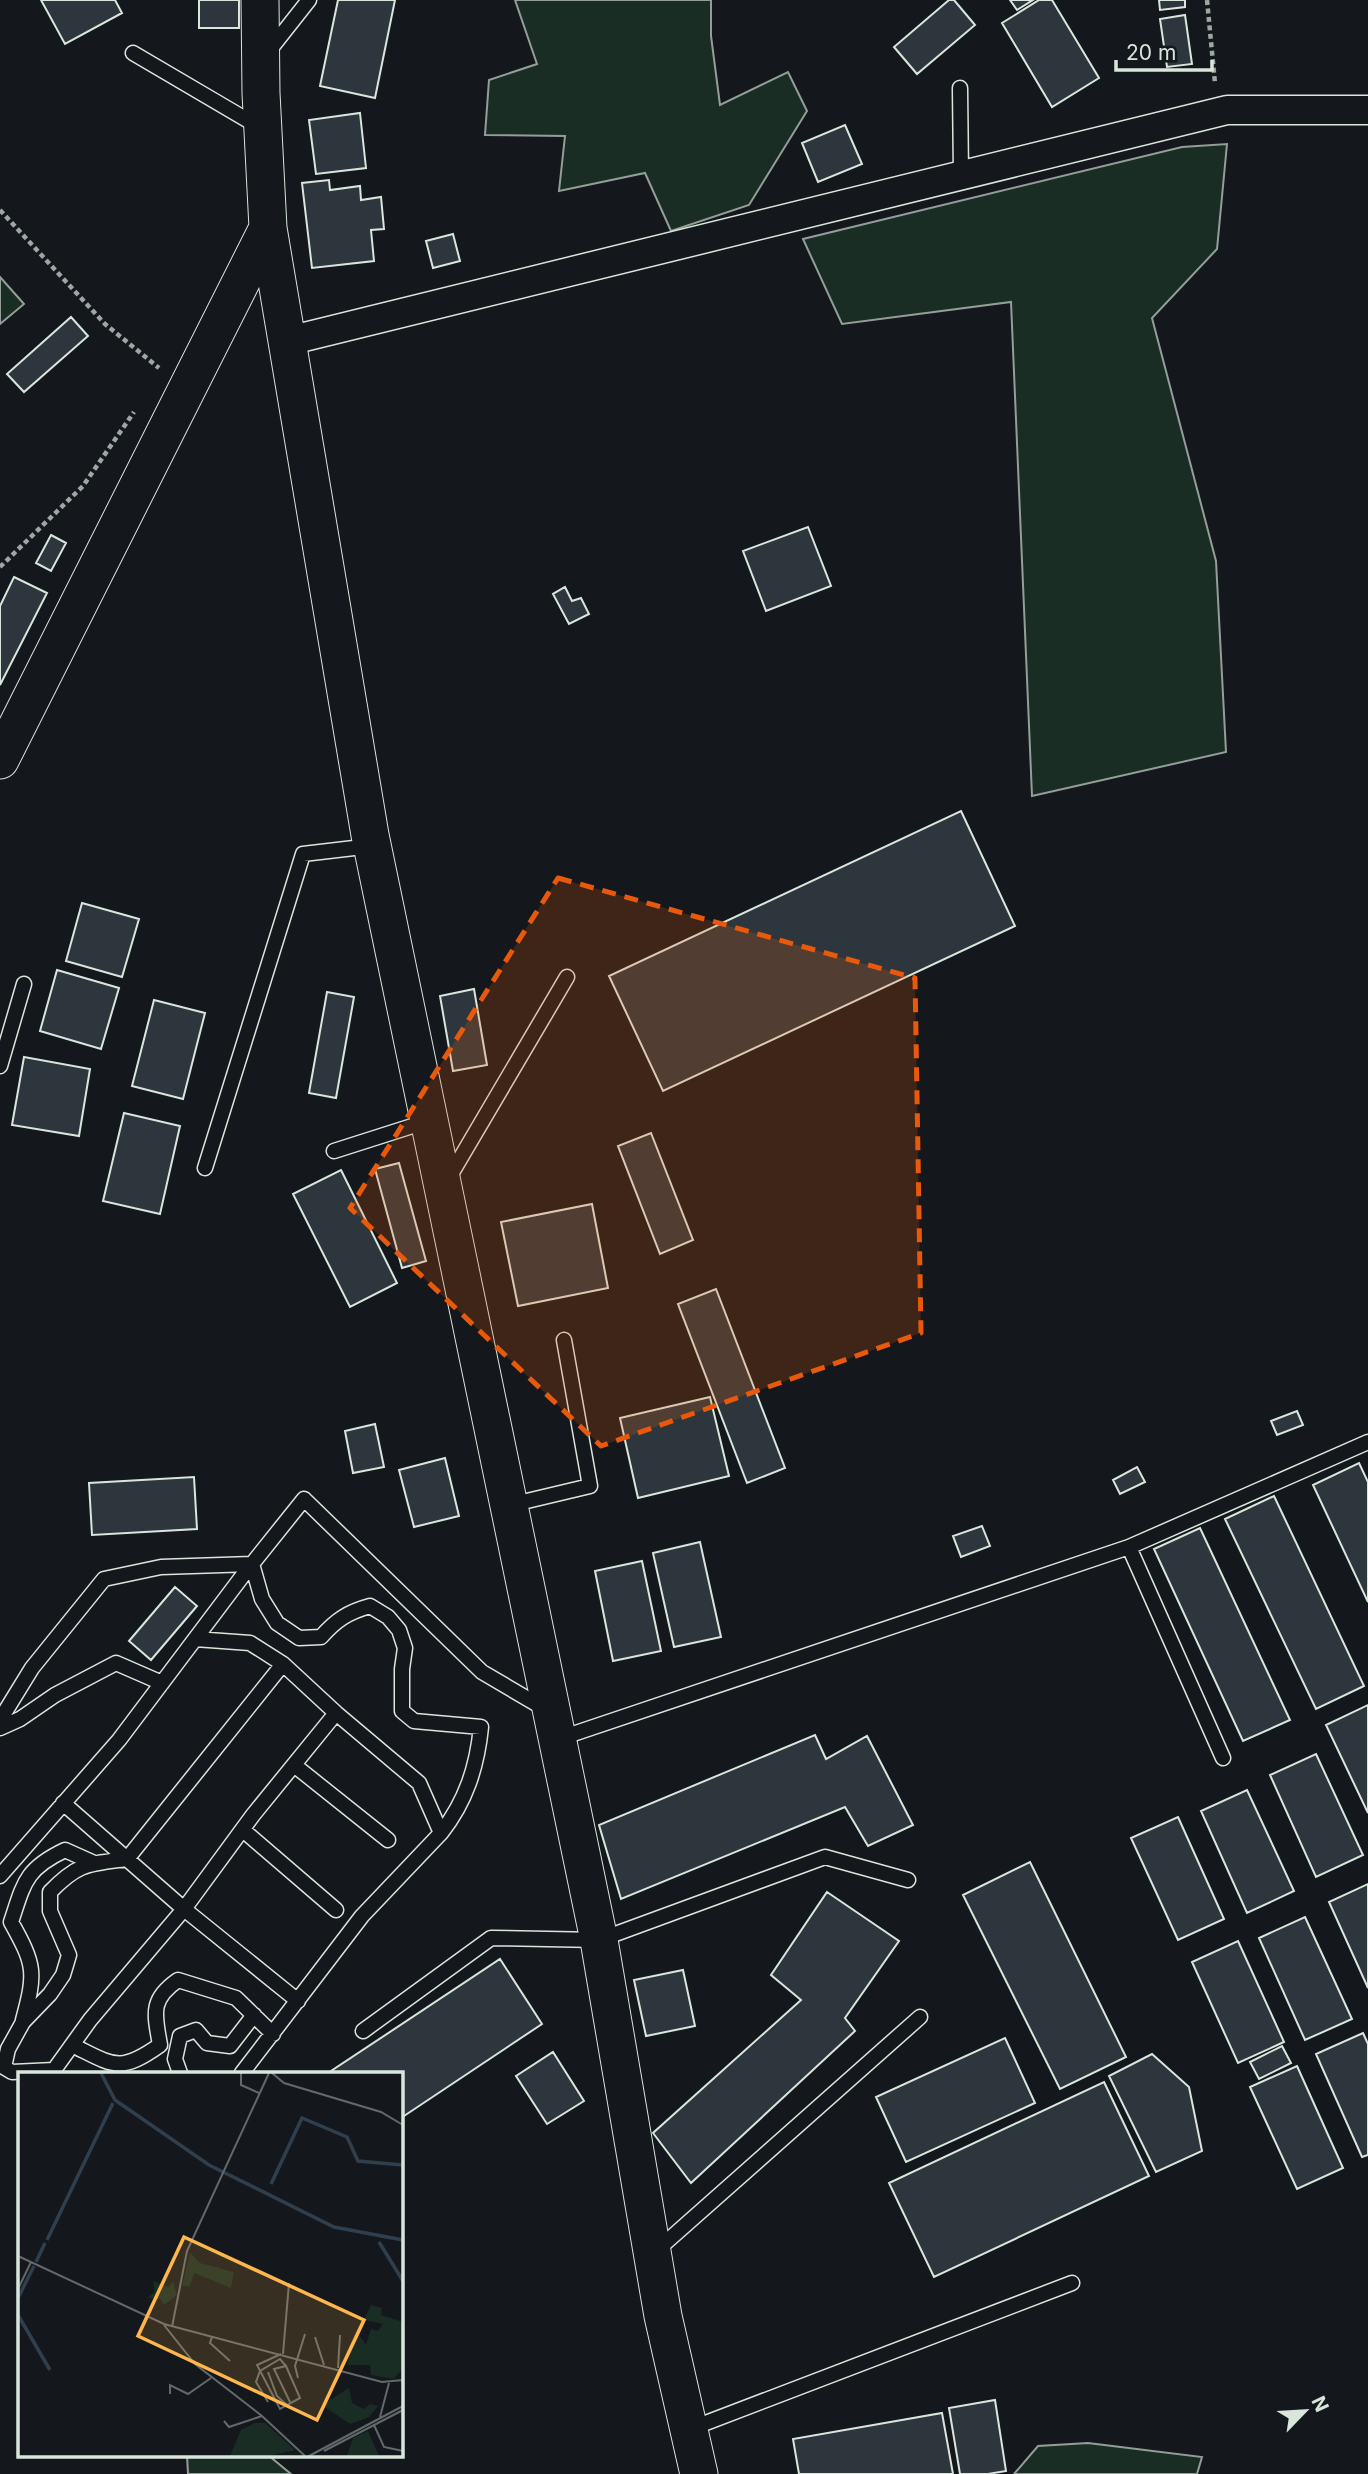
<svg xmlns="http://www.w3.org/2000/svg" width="1368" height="2474" font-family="Inter,sans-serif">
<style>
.green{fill:#1a2d24;stroke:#939e99;stroke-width:2}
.building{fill:#2c363c;stroke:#d8e6dc;stroke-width:2}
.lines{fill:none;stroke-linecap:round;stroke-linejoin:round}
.service-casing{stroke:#d8e6dc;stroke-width:17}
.minor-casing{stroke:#d8e6dc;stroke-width:31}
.tertiary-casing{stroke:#d8e6dc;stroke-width:39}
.path{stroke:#9da8a2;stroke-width:4.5;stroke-dasharray:5 3.5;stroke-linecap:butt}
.service{stroke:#14181c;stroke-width:14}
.minor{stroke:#14181c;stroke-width:28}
.tertiary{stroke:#14181c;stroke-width:37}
.marked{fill:#e8590c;fill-opacity:0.2;stroke:#e8590c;stroke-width:5;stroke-dasharray:14 9;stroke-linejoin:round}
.inset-river{fill:none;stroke:#2f3f4d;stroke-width:3.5}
.inset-road{fill:none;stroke:#626a69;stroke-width:2}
.view{fill:#ffb74d;fill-opacity:0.15;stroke:#ffb74d;stroke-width:3.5}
.inset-edge{fill:none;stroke:#d8e6dc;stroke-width:3.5}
</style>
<rect width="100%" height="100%" fill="#14181c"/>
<path class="green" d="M515,0H711V36L720,105L788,72L807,111L749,205L671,231L645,173L559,191L565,136L485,135L489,80L537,64Z
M1227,144L1217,249L1152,318L1216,561L1226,752L1032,796L1011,302L842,324L803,239L1182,147Z
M0,277L24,304L0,324Z
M1088,2443L1202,2457L1197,2474H1014L1038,2446Z
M187,2455H268L291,2474H188Z"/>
<path class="building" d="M41,0H115L122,13L65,44Z
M199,0H239V28H199Z
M338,0H395L375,98L320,86Z
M949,0H954L975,25L917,74L894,47Z
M1010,0H1033L1017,10Z
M1039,0H1052L1099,78L1052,107L1002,23Z
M1159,0H1185V7L1160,10Z
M1185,15L1192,64L1167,67L1160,19Z
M360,113L366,168L316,174L309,120Z
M845,125L862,164L818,182L802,143Z
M329,180L330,190L360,186L361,200L381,197L384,229L371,230L374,261L312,268L302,183Z
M453,234L460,261L433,268L426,241Z
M71,317L88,336L24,392L7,374Z
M808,527L831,586L766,611L743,551Z
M51,535L66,543L51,571L36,563Z
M14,577L47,593L0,685V606Z
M565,587L572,601L581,598L589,614L569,624L553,594Z
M961,811L1015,926L663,1091L609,976Z
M82,903L139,919L122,977L66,961Z
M57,970L119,988L101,1049L40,1031Z
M474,989L487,1065L453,1071L440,996Z
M327,992L354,997L336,1098L309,1093Z
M154,1000L205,1013L183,1099L132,1086Z
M24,1057L90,1069L79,1136L12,1125Z
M124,1113L180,1126L160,1214L103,1201Z
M651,1133L693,1240L660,1254L618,1146Z
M399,1163L426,1261L402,1268L375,1169Z
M341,1170L397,1283L350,1307L293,1194Z
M592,1204L608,1288L518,1306L501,1222Z
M716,1289L785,1468L747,1483L678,1304Z
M710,1397L729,1476L638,1498L620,1418Z
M1297,1411L1303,1425L1277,1435L1271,1421Z
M375,1424L384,1467L353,1473L345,1431Z
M445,1458L459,1516L414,1527L399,1470Z
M1359,1463L1368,1482V1602L1313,1485Z
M1137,1467L1145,1482L1120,1494L1113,1480Z
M194,1477L197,1529L92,1535L89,1483Z
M1274,1496L1364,1686L1316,1709L1225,1519Z
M982,1526L990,1546L961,1557L953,1536Z
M1200,1528L1290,1720L1243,1741L1154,1549Z
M700,1542L721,1637L674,1647L653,1553Z
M642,1561L661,1651L613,1661L595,1571Z
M175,1587L197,1606L151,1660L129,1641Z
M1368,1705V1813L1326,1725Z
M815,1735L826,1759L867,1736L913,1825L868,1846L845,1807L621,1899L599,1825Z
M1316,1754L1363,1855L1316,1877L1270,1775Z
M1247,1790L1294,1891L1247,1913L1201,1811Z
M1178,1817L1224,1919L1178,1940L1131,1838Z
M1030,1862L1126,2057L1060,2089L963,1895Z
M1368,1884V1988L1329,1902Z
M827,1892L899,1941L845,2018L855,2031L691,2183L653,2133L801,2000L771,1975Z
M1305,1917L1352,2019L1305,2040L1259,1938Z
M1238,1941L1284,2042L1238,2063L1192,1962Z
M500,1959L542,2024L401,2118V2073H328Z
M683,1970L695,2026L646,2036L634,1980Z
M1363,2033L1368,2044V2155L1362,2157L1316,2054Z
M1005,2038L1035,2103L906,2162L876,2097Z
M1282,2046L1291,2063L1259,2079L1250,2062Z
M553,2052L584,2101L547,2124L516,2076Z
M1152,2054L1189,2087L1202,2151L1156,2172L1109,2076Z
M1297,2066L1343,2168L1297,2189L1250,2087Z
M1104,2082L1149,2176L934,2277L889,2183Z
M995,2400L1006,2471L988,2474H960L949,2408Z
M942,2413L953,2474H799L793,2439Z"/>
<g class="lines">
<g class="service-casing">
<path id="service" d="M268,52L309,0
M133,53L259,127
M960,88L961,176
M0,1066L24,984
M334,1151L428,1121
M205,1168L303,854L371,846
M447,1181L567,977
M510,1505L590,1486L564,1340
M1129,1547L1223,1758
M195,1639L250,1643L283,1664L336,1713
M0,1720L32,1668L104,1579L161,1567L252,1564L262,1599L277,1623L299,1638L321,1637C336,1620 348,1612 370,1606L388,1617L399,1630L405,1648L402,1669V1711L414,1721L481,1727C477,1767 466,1801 441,1833
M0,1728L20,1719L55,1695L116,1663L162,1683
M558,1739L1129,1547L1368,1442
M294,1765L388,1840
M63,1803L184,1909L298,2001
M243,1830L336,1910
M0,1876L119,1740L244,1574L304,1499L482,1672L545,1709
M23,2020C36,1972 35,1965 11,1922C24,1883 25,1869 65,1850L94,1863
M363,2031L491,1938L599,1940L825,1857L908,1880
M72,2045C113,2065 119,2074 160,2045C155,2015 149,2000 178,1980L236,1998L273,2034
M0,2065L12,2072L54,2070
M4,2067L8,2049L23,2022L50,1994L63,1975L69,1955L50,1911V1892C78,1863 88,1864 127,1859L283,1664
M54,2070L90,2020L184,1909L253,1815L336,1713L419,1783L441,1833L362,1916L242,2073
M180,2073L175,2059L180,2036L196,2030L207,2043L230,2046L254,2015
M656,2251L920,2017
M690,2429L1072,2283"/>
</g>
<g class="minor-casing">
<path id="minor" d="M288,341L1227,110H1368"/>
</g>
<g class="tertiary-casing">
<path id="tertiary" d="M260,0L261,93L268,228L370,835L599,1940L663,2316L699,2474
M0,760L268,228"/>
</g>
<path class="path" d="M1207,0L1215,83
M0,210L105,324L159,368
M0,567L83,486L134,412"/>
<use href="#service" class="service"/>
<use href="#minor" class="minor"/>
<use href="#tertiary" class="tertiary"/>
</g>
<path class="marked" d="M558,878L915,978L921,1333L601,1446L350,1208Z"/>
<g transform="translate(18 2072)">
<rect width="385" height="385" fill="#14181c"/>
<path d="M172,180L182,191L216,200L213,216L176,201L172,214H164ZM135,209L151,215L155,209L159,223L146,233L142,227L129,226L137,220ZM353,233L364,236L363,243L385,250V296L376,307L353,303L352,293H329L339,260L348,273L353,257L360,259L365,252L346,248ZM331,316L334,331L346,337L352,332L360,334L351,345L332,352L304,333ZM237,351H247L277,378L250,384H212L223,358ZM350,359L361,384H329L335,366Z" fill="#1a2d24"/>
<path class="inset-river" d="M83,1L97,28L191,93L316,155L385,168M253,112L284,46L329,65L340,89L385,93M29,168L95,31M361,170L385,209M18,190L27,171M0,226L16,194M0,243L32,298"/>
<path class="inset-road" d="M223,1V13L241,21M254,1L266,11L363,40L385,53M0,184L146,252L364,310L385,308M0,217L13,190M146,253L177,292L244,344L287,384M154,255L169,179L251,1M194,265L192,271L212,289M297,265L306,293M263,282L239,293L262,337L282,326L268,294L256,297L272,330M265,282L271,211M320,296L322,263M250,300L259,324L270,334M280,306L277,294L287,262M152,322V313L170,322L193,306M250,330L238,310L242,299L262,287L268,294M362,345L371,311M206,349L211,355L244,344M356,353L366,375L385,379M306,379L385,338M291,384L385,334"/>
<path class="view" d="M166,165L346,248L299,348L120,264Z"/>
<rect width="385" height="385" class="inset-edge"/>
</g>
<g transform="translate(1305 2411) rotate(65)" stroke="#14181c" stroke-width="5" paint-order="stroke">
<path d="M0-5L12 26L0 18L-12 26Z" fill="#d8e6dc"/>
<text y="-10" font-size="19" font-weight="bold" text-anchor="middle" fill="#d8e6dc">N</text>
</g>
<path d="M1116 60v10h96v-10" fill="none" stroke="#d8e6dc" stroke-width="3.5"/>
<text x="1126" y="60" font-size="21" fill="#d8e6dc" stroke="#14181c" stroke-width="5" paint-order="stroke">20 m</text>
</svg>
